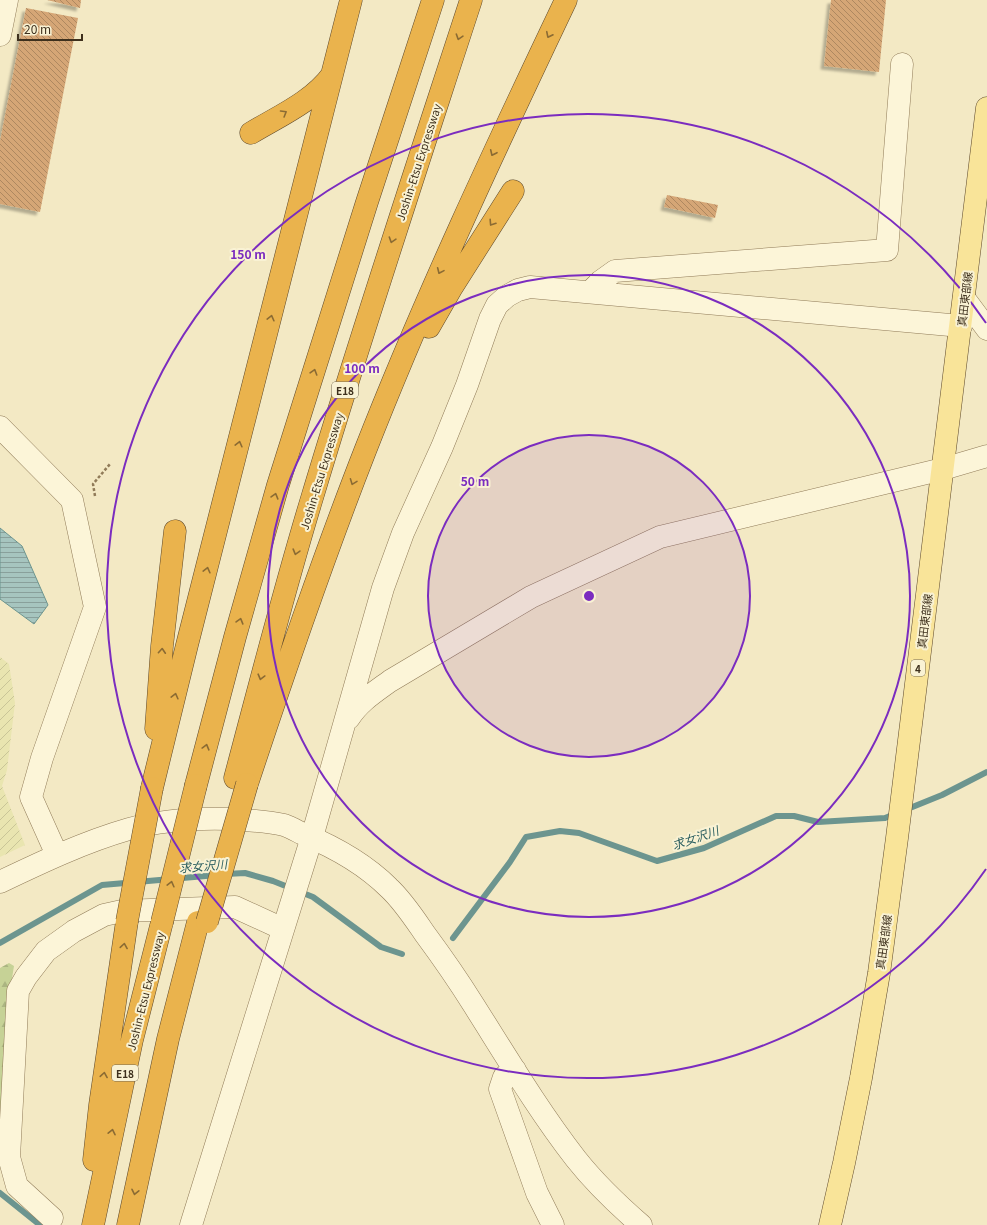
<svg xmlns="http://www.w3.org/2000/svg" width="987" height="1225" font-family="Georgia,'Noto Sans JP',serif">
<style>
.farmland{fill:url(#farmland-furrows)}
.forest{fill:url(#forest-firs)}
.water{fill:url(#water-rules);stroke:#6c958f}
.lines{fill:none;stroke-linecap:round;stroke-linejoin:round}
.stream{stroke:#6c958f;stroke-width:6}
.building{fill:url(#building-back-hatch);filter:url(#shadow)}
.minor-casing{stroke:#907b58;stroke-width:23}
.major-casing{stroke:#5d482c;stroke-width:23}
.highway-casing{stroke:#5d482c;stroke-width:23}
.path{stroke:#907b58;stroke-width:2.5;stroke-dasharray:3 2;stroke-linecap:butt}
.minor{stroke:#fcf5d8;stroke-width:22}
.major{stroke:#f9e499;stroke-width:22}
.highway{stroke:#eab34d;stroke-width:22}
.highway-bridge-casing{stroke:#5d482c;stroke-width:23;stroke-linecap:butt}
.highway-bridge{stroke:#eab34d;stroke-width:22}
.oneway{stroke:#8b6b33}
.ring{fill:none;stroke:#7b2cbf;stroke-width:2}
.labels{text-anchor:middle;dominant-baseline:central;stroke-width:4;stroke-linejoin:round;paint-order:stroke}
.shield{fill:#f9f2d4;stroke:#766a54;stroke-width:1}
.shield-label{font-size:10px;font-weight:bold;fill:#3e301d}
.street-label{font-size:11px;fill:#3e301d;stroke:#f9f2d4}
.water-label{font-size:12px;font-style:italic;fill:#2b5e5f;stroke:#f9f2d4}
.centre{fill:#7b2cbf;stroke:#f9f2d4;stroke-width:2}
.ring-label{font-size:12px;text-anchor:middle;font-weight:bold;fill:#7b2cbf;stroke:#f9f2d4;stroke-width:4;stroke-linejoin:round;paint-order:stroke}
</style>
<defs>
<pattern id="farmland-furrows" width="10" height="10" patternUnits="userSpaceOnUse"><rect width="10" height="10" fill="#e9e5b0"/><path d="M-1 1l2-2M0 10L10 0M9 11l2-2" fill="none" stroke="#c9c597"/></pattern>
<pattern id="forest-firs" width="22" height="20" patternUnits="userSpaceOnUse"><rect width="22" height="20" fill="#c6d296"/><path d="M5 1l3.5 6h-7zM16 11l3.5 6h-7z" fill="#abb581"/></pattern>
<pattern id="water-rules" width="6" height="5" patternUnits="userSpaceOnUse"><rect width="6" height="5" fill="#a6c5bf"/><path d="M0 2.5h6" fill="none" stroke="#89a09b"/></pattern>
<pattern id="building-back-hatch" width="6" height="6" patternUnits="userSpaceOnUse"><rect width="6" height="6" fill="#d5a676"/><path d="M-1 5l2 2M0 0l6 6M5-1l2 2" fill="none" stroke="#ae8860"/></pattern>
<filter id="shadow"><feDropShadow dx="-3.5" dy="3.5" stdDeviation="1" flood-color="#0004"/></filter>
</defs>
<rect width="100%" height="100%" fill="#f3e9c4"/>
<path class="farmland" d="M0,657L9,664L15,703L7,770L2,786L25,845L0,857Z"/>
<path class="forest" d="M9,963L14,966L8,1003L0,1157V968Z"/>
<path class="water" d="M0,528L22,546L48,605L34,624L0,599Z"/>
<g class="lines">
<path class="stream" d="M905,810L942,795L987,772
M226,874L245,873L273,881L313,897L381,947L402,954
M453,938L510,862L526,837L560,831L579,833L657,861L704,848L776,816H794L818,822L885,818L895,814
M0,943L102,885L217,875
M0,1193L40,1225"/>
</g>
<path class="building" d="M47,0H81L80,8Z
M831,0H886L879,72L824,66Z
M26,8L78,18L40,212L0,204V141Z
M667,195L718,205L715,218L664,207Z"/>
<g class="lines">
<g class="minor-casing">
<path id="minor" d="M0,35L7,0
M590,292L601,281L615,271L887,250L902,64
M964,298L987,329
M0,427L72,500L95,607L42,758L31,797L57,855
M349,718C359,702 375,692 390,681L531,597L660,537L943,469L987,456
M0,882C42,862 84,842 129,829C162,820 195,818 229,819C248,820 266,821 284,825C290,827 297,831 303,834C332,846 366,865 389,888C403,901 414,918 425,934C442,957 458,980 473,1004C506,1056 538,1110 576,1159C595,1183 618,1205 641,1225
M515,1070L504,1077L500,1089L537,1193L553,1225
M52,1218L17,1186L9,1157L18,991L26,977L46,951L74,931L104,915L122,911L235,907L283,929
M191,1225L312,837L383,588L403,533L442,447L467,385L490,319L497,305L507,296L518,290L530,287L961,326"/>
</g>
<g class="major-casing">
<path id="major" d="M830,1225L844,1163L861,1078L879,973L897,838L987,108"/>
</g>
<g class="highway-casing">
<path id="highway" d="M251,133C279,116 312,102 332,75
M429,327L452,287L513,191
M156,729L162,646L175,531
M235,778C260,684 284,590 312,498C362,331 417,166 471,0
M247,784C284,672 322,561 365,451C425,298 495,149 566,0
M196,785L235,637L278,485L367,202L433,0
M152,788L187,645L351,0
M94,1160L100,1105L127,921
M93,1225L132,1040L162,922
M128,1225L168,1039L198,922"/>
</g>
<path class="path" d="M95,496L93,484L110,464"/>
<use href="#minor" class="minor"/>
<use href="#major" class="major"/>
<use href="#highway" class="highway"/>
<g class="highway-bridge-casing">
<path id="highway-bridge" d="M127,921L152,788
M162,922L196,785
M207,922L247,784"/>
</g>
<use href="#highway-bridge" class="highway-bridge"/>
</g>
<defs><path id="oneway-chevron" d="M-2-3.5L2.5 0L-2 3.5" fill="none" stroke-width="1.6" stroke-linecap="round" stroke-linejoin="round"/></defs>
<g class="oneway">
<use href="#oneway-chevron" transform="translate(549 35) rotate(116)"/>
<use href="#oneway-chevron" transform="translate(459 37) rotate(108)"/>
<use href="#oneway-chevron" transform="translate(284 113) rotate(-31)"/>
<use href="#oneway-chevron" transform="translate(493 153) rotate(115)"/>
<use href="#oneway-chevron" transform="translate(492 223) rotate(123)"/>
<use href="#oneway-chevron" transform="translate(392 240) rotate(108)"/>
<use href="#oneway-chevron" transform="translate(440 271) rotate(114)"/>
<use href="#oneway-chevron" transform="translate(271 318) rotate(-76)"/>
<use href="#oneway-chevron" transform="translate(314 372) rotate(-73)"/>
<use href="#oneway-chevron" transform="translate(239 444) rotate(-76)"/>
<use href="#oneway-chevron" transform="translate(353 482) rotate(111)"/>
<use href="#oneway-chevron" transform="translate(275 496) rotate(-74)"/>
<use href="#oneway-chevron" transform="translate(296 552) rotate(106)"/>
<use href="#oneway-chevron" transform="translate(207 570) rotate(-76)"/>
<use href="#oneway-chevron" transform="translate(240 621) rotate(-74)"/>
<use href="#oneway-chevron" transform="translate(162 651) rotate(-86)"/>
<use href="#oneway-chevron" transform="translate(261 677) rotate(105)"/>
<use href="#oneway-chevron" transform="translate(175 696) rotate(-76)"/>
<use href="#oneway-chevron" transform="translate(206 747) rotate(-75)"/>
<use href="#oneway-chevron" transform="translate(171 884) rotate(-76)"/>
<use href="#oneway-chevron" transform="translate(124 946) rotate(-81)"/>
<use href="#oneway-chevron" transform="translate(104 1075) rotate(-81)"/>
<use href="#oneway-chevron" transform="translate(112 1132) rotate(-78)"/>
<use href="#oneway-chevron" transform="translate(135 1192) rotate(102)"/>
</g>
<circle cx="589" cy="596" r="161" fill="#7b2cbf" fill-opacity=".12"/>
<g class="ring">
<circle cx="589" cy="596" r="161"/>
<circle cx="589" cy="596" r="321"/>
<path d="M986 869A482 482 0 1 1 986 323"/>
</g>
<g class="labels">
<g class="shield">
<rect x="332" y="382" width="26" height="16" rx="3"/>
<rect x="911" y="660" width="14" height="16" rx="3"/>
<rect x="112" y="1065" width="26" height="16" rx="3"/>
</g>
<g class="shield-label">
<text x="345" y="390">E18</text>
<text x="918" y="668">4</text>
<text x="125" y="1073">E18</text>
</g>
<g class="street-label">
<text transform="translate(418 162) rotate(-72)">Joshin-Etsu Expressway</text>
<text transform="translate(964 299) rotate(-83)">真田東部線</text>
<text transform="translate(321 471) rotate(-73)">Joshin-Etsu Expressway</text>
<text transform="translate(924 621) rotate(-83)">真田東部線</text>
<text transform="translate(883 942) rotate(-82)">真田東部線</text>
<text transform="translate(145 991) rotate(-76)">Joshin-Etsu Expressway</text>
</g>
<g class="water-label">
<text transform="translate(695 837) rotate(-19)">求女沢川</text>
<text transform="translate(203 865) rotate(-5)">求女沢川</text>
</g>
</g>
<circle cx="589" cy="596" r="6" class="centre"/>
<g class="ring-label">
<text x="248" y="259">150 m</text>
<text x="362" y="373">100 m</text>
<text x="475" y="486">50 m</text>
</g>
<path d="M18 34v6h64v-6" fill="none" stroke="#3e301d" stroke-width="2"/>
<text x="24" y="34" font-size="12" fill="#3e301d" stroke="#f9f2d4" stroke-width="3" paint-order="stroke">20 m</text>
</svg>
